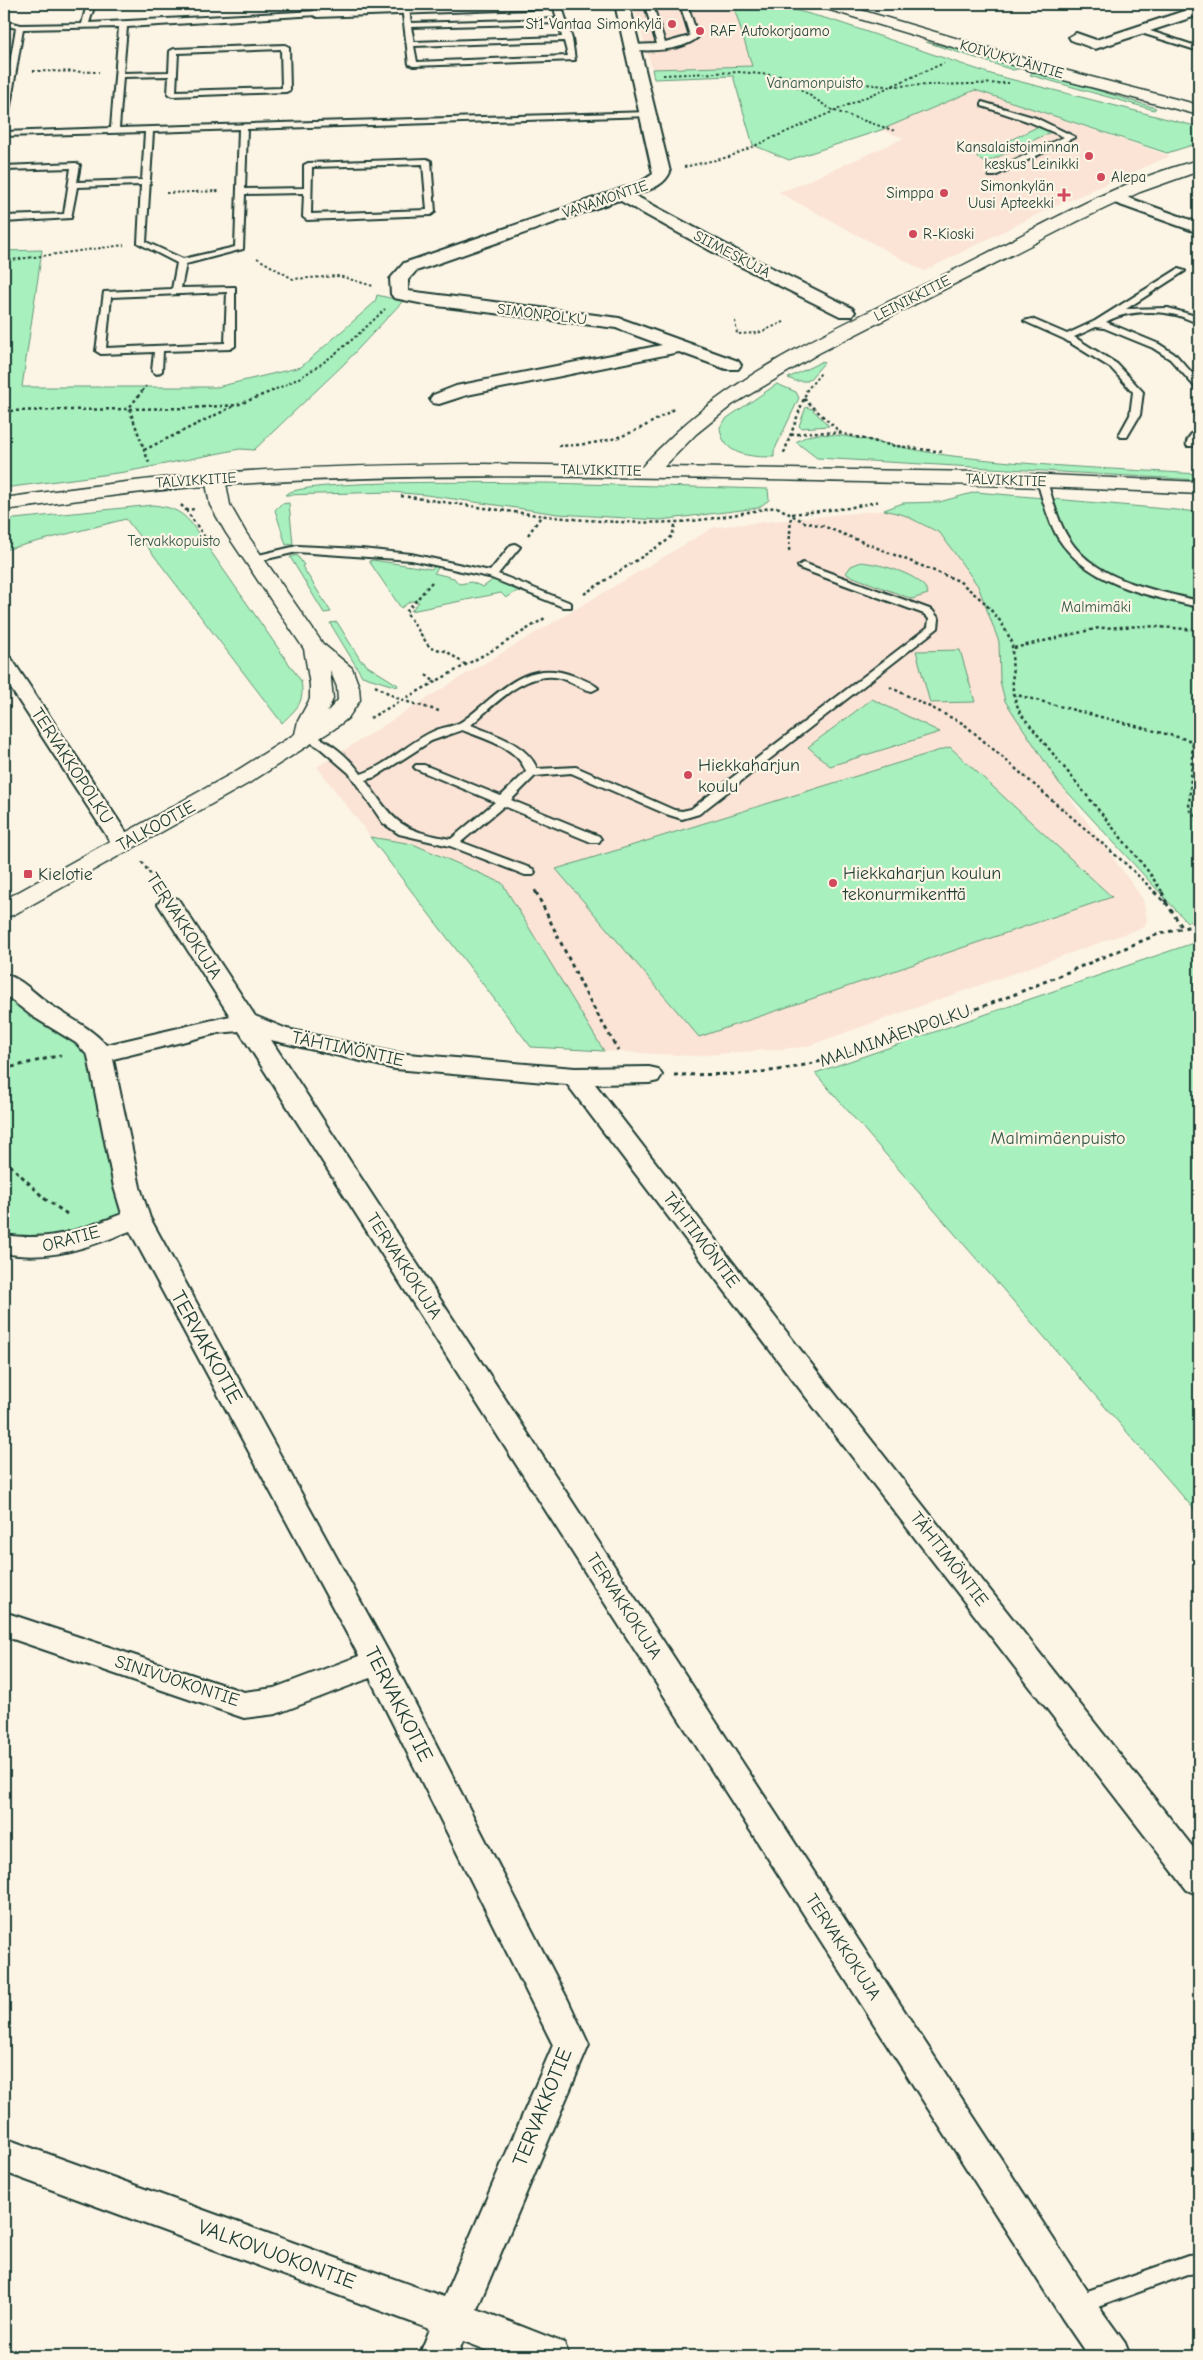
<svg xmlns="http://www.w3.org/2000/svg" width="1203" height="2360" font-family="'Comic Neue',sans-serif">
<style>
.built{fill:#fbe4d6}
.green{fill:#a8f0bd;stroke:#649678}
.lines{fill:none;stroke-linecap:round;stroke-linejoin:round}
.lane-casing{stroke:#1f3d34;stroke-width:4}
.street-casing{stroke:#1f3d34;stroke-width:4}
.secondary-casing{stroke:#1f3d34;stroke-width:3}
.primary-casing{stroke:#1f3d34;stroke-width:3}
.path-far2{stroke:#1f3d34;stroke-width:2;stroke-dasharray:2.5 2.5;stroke-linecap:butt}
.path-far1{stroke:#1f3d34;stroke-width:2.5;stroke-dasharray:3 3;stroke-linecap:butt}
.path{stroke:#1f3d34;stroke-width:3;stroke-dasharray:4 4;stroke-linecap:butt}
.lane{fill:#fcf5e5;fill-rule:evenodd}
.street{fill:#fcf5e5;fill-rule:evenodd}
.secondary{fill:#fcf5e5;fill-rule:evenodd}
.primary{fill:#fcf5e5;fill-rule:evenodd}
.poi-dot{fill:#d1495b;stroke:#fcf5e5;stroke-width:2}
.labels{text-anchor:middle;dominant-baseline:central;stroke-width:4.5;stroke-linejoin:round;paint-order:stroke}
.far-poi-label{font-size:15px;fill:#1f3d34;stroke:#fcf5e5;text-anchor:end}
.far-street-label{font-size:15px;fill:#1f3d34;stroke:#fcf5e5}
.far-park-label{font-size:15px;fill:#345849;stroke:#fcf5e5}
.poi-label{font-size:18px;fill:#1f3d34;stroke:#fcf5e5;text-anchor:start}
.street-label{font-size:18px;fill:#1f3d34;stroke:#fcf5e5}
.park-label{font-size:18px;fill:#345849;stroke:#fcf5e5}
.near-street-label{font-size:21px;fill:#1f3d34;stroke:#fcf5e5}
</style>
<rect width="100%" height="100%" fill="#fcf5e5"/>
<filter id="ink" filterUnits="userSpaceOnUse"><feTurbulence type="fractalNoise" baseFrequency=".02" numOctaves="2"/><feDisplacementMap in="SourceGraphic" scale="10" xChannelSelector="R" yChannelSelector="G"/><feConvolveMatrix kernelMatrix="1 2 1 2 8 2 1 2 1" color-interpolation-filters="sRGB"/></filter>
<g filter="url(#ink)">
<path class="built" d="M633,4H733L753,66L652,69Z
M975,90L1170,156L1036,215L924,271L778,192L794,187L904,138L881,130Z
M884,510L904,515L940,533L978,586L1000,642V681L1005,701L1059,783L1143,899L1147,920L1144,927L805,1047L694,1056L531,1047L317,767L461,677L714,527Z"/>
<path class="green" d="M733,4H772L832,20L994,75L1199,127V143L1167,153L975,90L881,130L789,160L753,145L733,76L654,79L652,69L752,66Z
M926,42L976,53L1022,68L1013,70Z
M1033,71L1156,108L1154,110L1030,75Z
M1037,127L1051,132L985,163L976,157Z
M42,250L22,387H217L301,367L375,302L377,295L403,301L344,364L254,450L240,449L125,472L4,488V251Z
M823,361L824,363L808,381H795L788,378Z
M777,384L796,392L799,398L774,451V457C751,457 722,456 720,427L727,418Z
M806,407L812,409L829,426L801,428L799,426Z
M819,434C862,435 909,451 953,456C1035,466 1117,469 1199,474V480L817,458L796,442L807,436Z
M547,483L768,489L769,500L758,508L660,520L558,514L426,495L391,492L285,495C300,478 511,483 547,483Z
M976,492L1199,512V920L1187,922L1059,783L1005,701L1000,681L999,642L978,586L940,533L904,515L884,510L903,503L939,502Z
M289,503L293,544L286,545L275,510L281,504Z
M153,505C170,507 180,510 191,523L301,681C305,703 297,708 282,723L126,519L4,550V520Z
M297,555L304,565L302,566L331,612L324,613L290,557Z
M373,560L431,569L437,565L440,566L434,573L454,578L459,584L471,582L483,587L494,579L519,590L506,598L501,593L411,611L419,602L411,601L401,608L369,561Z
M861,562C879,564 924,574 928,594L912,599L848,575L846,573L851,566Z
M337,622L361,661H364L366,665L398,685L397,687L362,676L330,623Z
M960,650L975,702L930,703L916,651Z
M872,699L940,732L830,766L808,747Z
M950,747L1112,897L699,1037L556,869Z
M370,837L413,844L502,883L604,1051L531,1047Z
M1199,941V1515L815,1073Z
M4,990L89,1053L127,1212C84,1229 50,1246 4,1233Z"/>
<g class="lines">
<g class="lane-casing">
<path id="lane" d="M87,4H95L89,23L317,11L321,13L317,15L127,27L123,73L169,72L170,51L174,49L285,45L289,47L290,90L286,92L172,96L168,94L169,76L123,77L119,128L649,112L653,114L649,116L247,129L245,189L304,188V165L308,163L427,159L431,161L435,212L431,215L307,220L303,217L304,193L245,194L243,249L186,264L181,288L235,287V346L230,349L163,351L162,371L157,374L152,371L154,352L101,354L96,351L104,292L172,289L177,263L138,243L141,185L77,187L71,218L4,222V216L64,214L71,168L4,170V166L76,163L80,165L77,182L142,180L145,132L4,136V132L111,128L119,27L23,29L8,118L4,120V97L16,28L8,26V22L21,25L82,24ZM281,49L282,88L176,91L178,53ZM239,129L235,247L183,259L146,242L153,132ZM423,164L427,210L311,214L312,167ZM227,292L225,343L106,348L111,297Z
M553,4H561L572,39L575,60L413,66L409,64L402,7L409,9L411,23L557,19ZM559,23L562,37L414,42L411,27ZM564,41L568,56L417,62L414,46Z
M640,4H687L698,37C683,51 648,52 628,49V45H631L657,44L645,6ZM653,6L681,7L690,36L665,43Z
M1141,28L1199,47V51L1138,32L1137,30Z
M982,102L1036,118L1075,137L995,176H989V172L1064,137L1030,122L982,106Z
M1178,269L1185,271L1126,309L1168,308L1199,317V323C1191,321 1184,317 1176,315C1155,310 1124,311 1106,322L1159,344L1176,355L1199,381V389L1196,388L1170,359L1153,348L1104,328L1096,327L1074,337L1117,364L1143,392L1140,415L1127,437H1121L1119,435L1130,415L1133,392L1111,368L1064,339L1024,321L1032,319L1067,334L1095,321Z
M1199,429V438L1193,446H1187C1185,441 1193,430 1199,429Z
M1042,478L1047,481C1053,501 1058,522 1069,539C1096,581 1155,590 1199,601V607C1149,596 1088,585 1058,538C1048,521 1043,500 1037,481Z
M515,544L520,547L498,574L571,603V607H563L489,577L411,560L297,552L254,562L249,559L250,557L297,546L361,549L411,554L490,571L511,545Z
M803,563L932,610L939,619L938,628L699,814L682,819L666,814L571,773L535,776L511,800L599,836L601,839L599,842H591L504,806L461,842L533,869L535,872L533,875H525L450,846L399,834L383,823L349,773L320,748L300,736L306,733C326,737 350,758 361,774C387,766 410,741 436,730C444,727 455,726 461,722C497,697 524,656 574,676C582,679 592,682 598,688L592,691C581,689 571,681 560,678C525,670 494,705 471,725C493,734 528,744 537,769L576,767L674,810L682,811L691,809L928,627L929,619L924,614L799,568L798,566ZM462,730C484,739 518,747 526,772L501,796L424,765H416L414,767L416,769L495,802L451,839C398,830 395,822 365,780L375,777L431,741Z
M1199,2255V2273L1188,2274L1076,2315L1069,2312L1066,2305L1069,2298L1076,2295L1188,2256Z"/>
</g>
<g class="street-casing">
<path id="street" d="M451,4H566L559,8L317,17L310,13L317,9Z
M615,4H629L670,172C664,187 647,190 634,195L736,250L852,308L855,312L852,316H840L724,258L619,200L416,271L408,280V291L619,318L738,361L741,365L738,369H726L679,352L467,395L439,404L433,403L430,399L433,395L456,386L662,345L616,328L429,305L394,298L391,294L390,279L404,263L641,182L653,174Z
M1199,6V15L1095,49L1071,40L1069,37L1076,33L1096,40Z
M1115,193L1199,223V233L1109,201L1107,198L1109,195Z
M4,656L11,658L134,844L131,849L123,851L115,849L112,844L4,678Z
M170,897L178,899L255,1016L287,1029L395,1053L575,1068L649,1067L658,1069L662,1075L658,1081L649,1083L595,1084L809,1361L1199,1855V1895L1187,1890L789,1375L567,1084L395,1069L271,1040L1088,2292L1125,2343L1130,2356H1088L1062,2318L239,1031L218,1033L113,1059L140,1187L150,1218L389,1653L568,2000L589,2045L477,2309L564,2343L569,2356H502L463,2341L457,2356H419L430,2329L4,2172V2138L444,2297L553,2045L370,1678L276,1714L244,1718L4,1636V1612L244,1692L274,1688L359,1656L130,1231C89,1247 49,1262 4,1253V1235C50,1242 80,1230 122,1214L114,1187L88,1056L76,1043L32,1016L4,994V974C21,978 35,994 49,1004C69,1018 89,1026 106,1045L230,1016L158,904L162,899Z"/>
</g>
<g class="secondary-casing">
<path id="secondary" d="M818,4H840L1064,70L1199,105V115L1052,77L820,7Z
M1199,160V171L1140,192L1078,221L819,353L732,405L696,434L656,475L649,477L642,475L639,471C646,461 656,452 665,443C742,365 863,316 962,266C1038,228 1116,181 1199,160Z
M215,472L222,474L225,478L230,505L246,533L323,644L352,668L359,687L360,700L348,718L334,729L249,783L13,915L4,917V900L233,773L295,734L298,721L310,699V685L304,649L226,533L210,505L205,478L208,474ZM330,670L337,687L338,700L327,712L333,699Z"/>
</g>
<g class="primary-casing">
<path id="primary" d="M479,464L982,472L1199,482V494C1055,486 911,483 766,480C576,476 385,472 195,487C131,492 67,502 4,510V498C67,489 129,481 192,475C287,467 384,465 479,464Z"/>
</g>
<path class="path-far2" d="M781,4L804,9
M33,71L99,72
M663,75L739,72L886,86
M780,76L832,110L895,131
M892,86L1009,83
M684,167L729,157L944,63
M166,193L220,191
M257,258L293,279L339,276L373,286
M4,261L124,245
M735,321L737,334L758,333L784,322
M142,391L146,386
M271,391C316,374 351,342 385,309
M806,391L821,373"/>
<path class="path-far1" d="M143,390L129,408L149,463
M804,399L840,432
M4,411L189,408L237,405L275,390
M791,435L812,432L840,433L889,445L943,452
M558,446C609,444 632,436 675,408
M144,450L234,406
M784,453L807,390
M401,496C491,508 583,526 675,522C709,521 744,512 777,507
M181,505L186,510L195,509
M777,507L804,522L823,526L959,581L984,602L1001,622L1012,642L1013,694L1020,713L1148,871L1163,893
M186,510L211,546
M792,514L848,508L880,501
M528,535L542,515
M789,551L791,515
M432,582L406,612L430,648L446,651L466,665
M584,594L668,540L672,536L676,522
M1014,648L1099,628L1146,626L1199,630
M426,675L435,682
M375,686L401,700L439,711
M890,687L964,724L1127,865L1156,893
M1013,694L1193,741
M370,718L498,647L545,618
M1199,734L1193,741L1189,809L1199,821
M142,862L157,884
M535,890L536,893"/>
<path class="path" d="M536,892L587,996L618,1050
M1154,892L1167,904L1182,927
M1162,892L1167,904
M1192,925L1199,928
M4,1069L61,1055
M674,1075L747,1074L792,1068L843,1056L888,1042L1013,995L1156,935L1199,924
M4,1159L45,1199L67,1214"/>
<use href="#lane" class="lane"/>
<use href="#street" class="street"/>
<use href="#secondary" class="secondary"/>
<use href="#primary" class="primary"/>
</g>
</g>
<g class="poi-dot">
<circle cx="672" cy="24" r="5"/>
<circle cx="700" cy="31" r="5"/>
<circle cx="1089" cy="156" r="5"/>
<circle cx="1101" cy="177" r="5"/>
<circle cx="944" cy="193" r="5"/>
<path d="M1061.5 187.5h5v5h5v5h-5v5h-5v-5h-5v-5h5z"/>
<circle cx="913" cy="234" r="5"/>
<circle cx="688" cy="775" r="5"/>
<rect x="23" y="869" width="10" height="10" rx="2.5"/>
<circle cx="833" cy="883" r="5"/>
</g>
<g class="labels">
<g class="far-poi-label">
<text x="662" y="24">St1 Vantaa Simonkylä</text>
<text x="710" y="31" text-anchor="start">RAF Autokorjaamo</text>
<text x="1079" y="147">Kansalaistoiminnan<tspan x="1079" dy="17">keskus Leinikki</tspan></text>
<text x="1111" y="177" text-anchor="start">Alepa</text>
<text x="1054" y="186">Simonkylän<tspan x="1054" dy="17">Uusi Apteekki</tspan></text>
<text x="934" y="193">Simppa</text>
<text x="923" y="234" text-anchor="start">R-Kioski</text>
</g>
<g class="far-street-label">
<text transform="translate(1012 59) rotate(16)">KOIVUKYLÄNTIE</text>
<text transform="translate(605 199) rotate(-19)">VANAMONTIE</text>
<text transform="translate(732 254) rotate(28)">SIIMESKUJA</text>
<text transform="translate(912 298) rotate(-27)">LEINIKKITIE</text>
<text transform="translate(542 314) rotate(7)">SIMONPOLKU</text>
<text transform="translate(601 470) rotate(1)">TALVIKKITIE</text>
<text transform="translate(196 480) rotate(-4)">TALVIKKITIE</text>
<text transform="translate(1006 480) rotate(2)">TALVIKKITIE</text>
</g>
<g class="far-park-label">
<text x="815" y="83">Vanamonpuisto</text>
<text x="174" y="541">Tervakkopuisto</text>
<text x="1096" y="607">Malmimäki</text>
</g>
<g class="poi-label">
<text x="698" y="765">Hiekkaharjun<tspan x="698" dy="21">koulu</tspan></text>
<text x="843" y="873">Hiekkaharjun koulun<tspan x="843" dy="21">tekonurmikenttä</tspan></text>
<text x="38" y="874">Kielotie</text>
</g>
<g class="street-label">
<text transform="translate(72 766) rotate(57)">TERVAKKOPOLKU</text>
<text transform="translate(156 826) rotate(-29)">TALKOOTIE</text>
<text transform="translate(184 926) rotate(57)">TERVAKKOKUJA</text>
<text transform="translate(895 1036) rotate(-19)">MALMIMÄENPOLKU</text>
<text transform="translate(348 1049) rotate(12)">TÄHTIMÖNTIE</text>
<text transform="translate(71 1239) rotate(-15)">ORATIE</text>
<text transform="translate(701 1240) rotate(53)">TÄHTIMÖNTIE</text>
<text transform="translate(404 1266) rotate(57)">TERVAKKOKUJA</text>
<text transform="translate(949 1559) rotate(52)">TÄHTIMÖNTIE</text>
<text transform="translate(624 1606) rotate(57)">TERVAKKOKUJA</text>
<text transform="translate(177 1681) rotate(18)">SINIVUOKONTIE</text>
<text transform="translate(843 1947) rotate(57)">TERVAKKOKUJA</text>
</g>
<g class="park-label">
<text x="1058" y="1138">Malmimäenpuisto</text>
</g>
<g class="near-street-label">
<text transform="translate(207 1347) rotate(61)">TERVAKKOTIE</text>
<text transform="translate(399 1704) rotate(63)">TERVAKKOTIE</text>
<text transform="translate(542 2107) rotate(-68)">TERVAKKOTIE</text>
<text transform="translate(277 2254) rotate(20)">VALKOVUOKONTIE</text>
</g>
</g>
<rect width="1203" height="2360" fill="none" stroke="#fcf5e5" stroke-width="20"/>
<rect x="10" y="10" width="1183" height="2340" fill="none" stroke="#1f3d34" stroke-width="2" filter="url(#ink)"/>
</svg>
